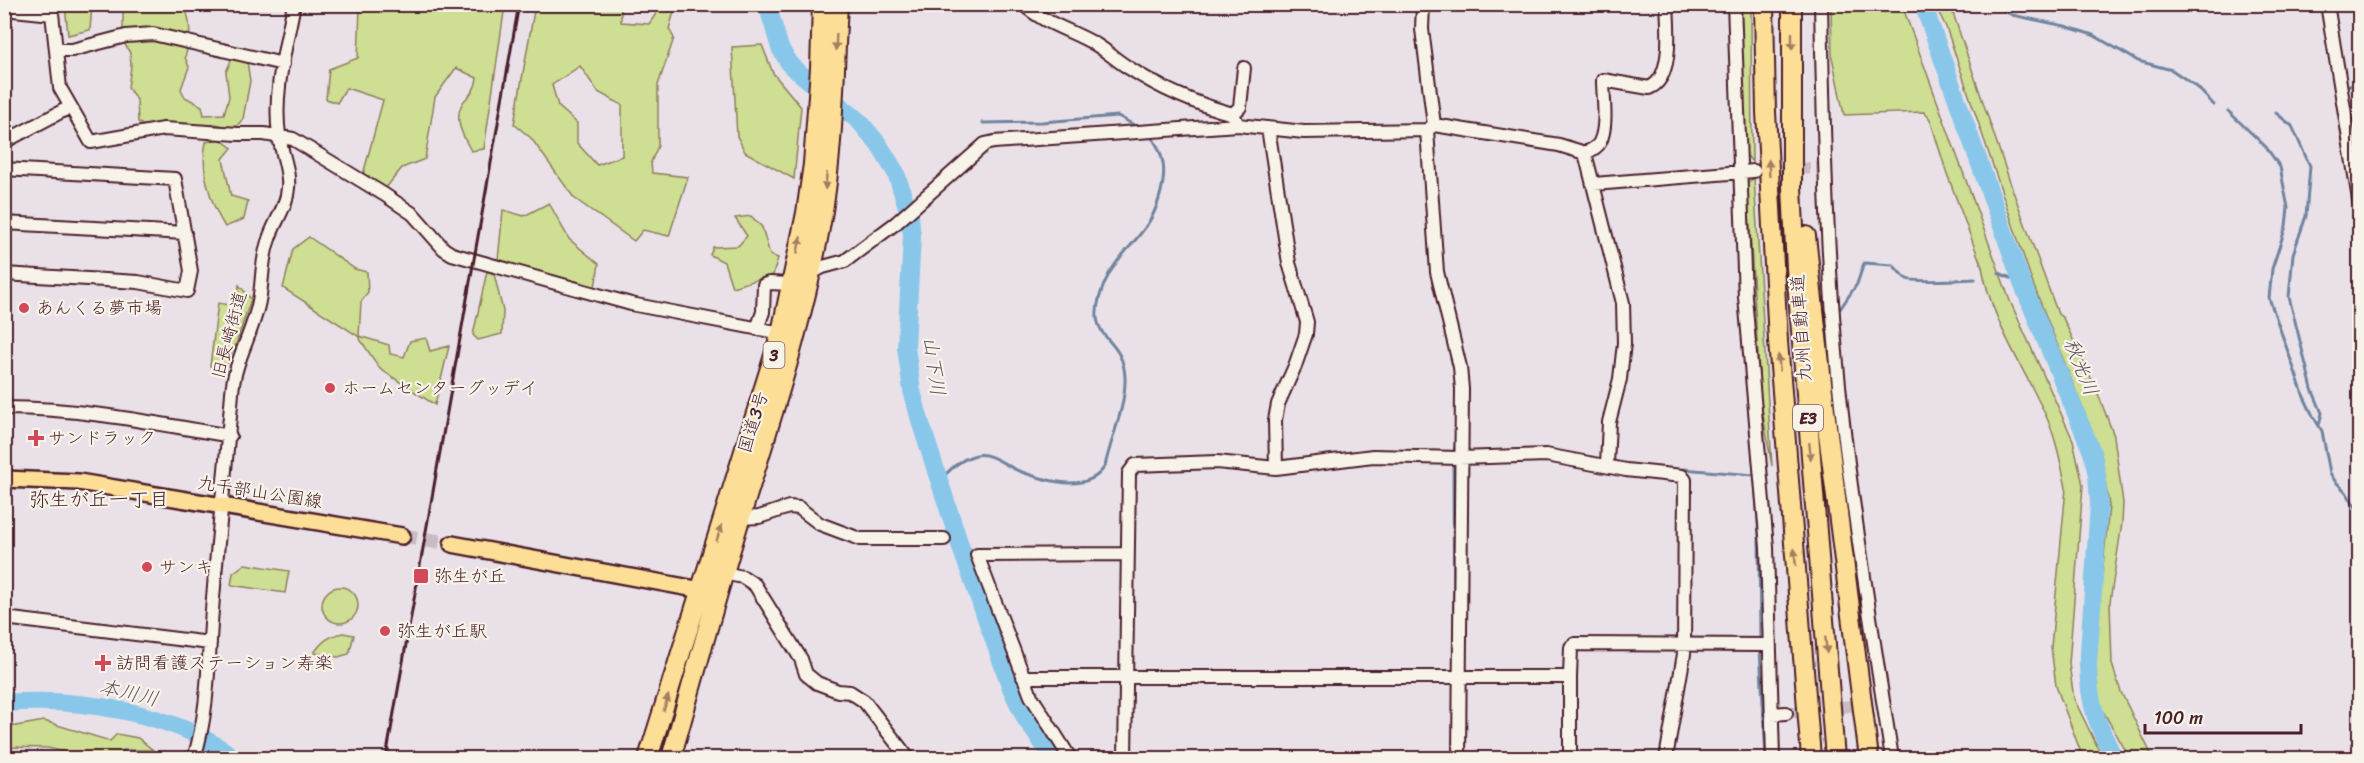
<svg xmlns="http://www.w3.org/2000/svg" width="2364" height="763" font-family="Sriracha,'Klee One',sans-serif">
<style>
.green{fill:#cede92;stroke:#8c7e5e;stroke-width:1.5;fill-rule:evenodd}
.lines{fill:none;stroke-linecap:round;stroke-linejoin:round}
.stream{stroke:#70849e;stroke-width:3}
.river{stroke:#89c7ea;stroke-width:18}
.minor-tunnel{stroke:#cabac2;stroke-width:12;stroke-dasharray:12 6;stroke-linecap:butt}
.major-tunnel{stroke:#cabac2;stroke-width:15;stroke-dasharray:15 8;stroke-linecap:butt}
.minor-casing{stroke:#4a1f2b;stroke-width:16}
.major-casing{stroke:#4a1f2b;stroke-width:20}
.highway-casing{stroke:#4a1f2b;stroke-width:22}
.minor{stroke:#f7f3e8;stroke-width:12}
.major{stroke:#fdde96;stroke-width:15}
.highway{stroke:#fdde96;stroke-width:18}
.rail{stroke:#4a1f2b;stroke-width:3}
.oneway{fill:#a47e60}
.poi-dot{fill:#d1495b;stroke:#f7f3e8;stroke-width:2}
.labels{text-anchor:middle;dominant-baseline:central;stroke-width:4.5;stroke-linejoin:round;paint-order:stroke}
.shield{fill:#f7f3e8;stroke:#7e5f64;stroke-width:1.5}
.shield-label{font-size:16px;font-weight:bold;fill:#4a1f2b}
.poi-label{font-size:18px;fill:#4a1f2b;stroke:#f7f3e8;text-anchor:start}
.street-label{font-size:18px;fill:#4a1f2b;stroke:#f7f3e8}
.water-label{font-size:20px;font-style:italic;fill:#5d5164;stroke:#f7f3e8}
.neighbourhood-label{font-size:20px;fill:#4a1f2b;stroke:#f7f3e8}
</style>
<rect width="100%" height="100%" fill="#eae1e8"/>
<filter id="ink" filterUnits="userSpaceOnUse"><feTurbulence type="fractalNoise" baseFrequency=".0167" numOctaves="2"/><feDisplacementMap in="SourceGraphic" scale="12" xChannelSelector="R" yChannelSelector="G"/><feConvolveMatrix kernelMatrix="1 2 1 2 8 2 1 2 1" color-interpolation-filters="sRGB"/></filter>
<g filter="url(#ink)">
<path class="green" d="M65,5H92L90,30L68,35Z
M123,5H184C192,23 191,38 185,57L189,67L181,89L185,97L202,106L204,115L224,114L229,97L226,72L232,58L247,61L250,81L243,119L234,129L216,124L199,127L147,128L138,122L137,100L128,88L131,66L130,53L123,41Z
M352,5H505L484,149L471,151C464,137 454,122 461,106C466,94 474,97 477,78L456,68L435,97L425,159L402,168L385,189L363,175L383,100L346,88L337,103L326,99L329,69L358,58L360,8Z
M535,5H621V22L649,24L662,5H676L669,29L674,38L658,85V146L651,162L652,173L688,177L669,236L643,230L634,241L574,198L531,138L514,124ZM580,66L598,92L622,105V156L597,165L577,143V123L558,106L552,85Z
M1741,5H1751L1752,162L1745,153Z
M1831,5H1902L2010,301L2073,440L2083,485L2069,664L2074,699L2103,758H2083L2056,686L2051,647L2066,488C2061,464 2056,438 2046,416C2024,368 1991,320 1982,267L1946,171L1930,119L1924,112L1844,115L1832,57Z
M1935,5H1947L1953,13L2013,191L2058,314L2063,318L2097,391L2114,436L2123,503L2122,523L2110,602L2112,664L2121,692L2153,758H2130L2100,706L2093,667L2109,506L2101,454L2033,284L1946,27Z
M762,45L773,73L801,107L794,179L745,152L737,136L732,47Z
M220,139L232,148L223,159L231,196L248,201L244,219L225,227C210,203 200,169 206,142Z
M1754,178L1772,466L1761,404L1747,183Z
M549,203L569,239L599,264L595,287L498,260L503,210L524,216Z
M751,216L762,227L770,255L778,258L773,275L732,287L724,262L710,255L713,247L738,246L747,236L735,218Z
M309,237L355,269L367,272L368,292L361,302L359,336L389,345L390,354L404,357L410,341L426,338L430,351L449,346L435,405L380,369L358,336L283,288L293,249Z
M487,271L494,274L503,311L502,334L478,340L473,335Z
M239,285L251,299L236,344L224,369L210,366L218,303L237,306Z
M245,564L289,571L285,593L231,585L233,573Z
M322 605a18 18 0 1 1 36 0a18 18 0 1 1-36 0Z
M343,633L354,635L349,654L338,657L314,653C322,641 329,636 343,633Z
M44,721L110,741L117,734L138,738L153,750H123L119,758H90L48,748L5,747V728Z"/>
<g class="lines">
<path class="stream" d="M1992,4L2012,15L2065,26L2093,35L2138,61L2172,70L2197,87L2214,105
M2345,85L2360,87
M1189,106L1216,115
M2228,111L2266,147L2280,167L2288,208L2286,226L2272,269L2269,298L2304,397L2313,416L2322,431L2330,473L2335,481L2346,492L2360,514
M2276,113L2292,126L2310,166L2306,216L2293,254L2289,297L2312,389L2322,413L2319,425
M983,123L1042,122L1118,116L1141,129
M1999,273L2022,283
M1840,309L1857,284L1864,263L1893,265C1897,269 1902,276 1907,279C1914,283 1963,279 1975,279
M1751,430L1759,536L1760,642
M1454,453L1456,435
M1453,464L1454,666
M1683,469L1754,475
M939,482C949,470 960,459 976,455C991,452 1006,466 1019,471C1044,480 1088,495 1105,466C1111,438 1126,407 1125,377C1123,331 1079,343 1105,282C1119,250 1148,237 1159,199C1163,186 1165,175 1163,163C1161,153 1156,141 1149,135
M1760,649L1766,758"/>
<path class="river" d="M767,4L780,48L791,66L860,122L879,145L896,173L910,216L912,237L906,347L912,391L921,424L960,545L1011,688L1025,718L1053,758
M1923,4L2022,283L2092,452L2097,475L2099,503L2088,665C2089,705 2097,723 2114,758
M4,703C77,697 176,712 234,758"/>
<path class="minor-tunnel" d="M1762,170L1818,168
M1786,713L1878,703"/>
<path class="major-tunnel" d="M402,536L452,544"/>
<g class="minor-casing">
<path id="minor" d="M51,4L60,88L91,142L164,129L238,134H264L293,139L385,195L413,214L444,249L452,254L631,304L781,333
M1023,4C1043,23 1071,30 1095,44C1107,51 1117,61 1129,68C1161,89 1196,104 1233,114L1238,125
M1423,4L1422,29L1434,125
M1734,4L1745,297L1767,547L1773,758
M1821,4C1824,147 1827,289 1844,431C1857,540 1875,649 1892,758
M2327,4L2360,206
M4,9L52,14
M56,50H72L126,36L153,34L283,64
M1233,114L1240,107L1244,68
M1268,128L1289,263L1307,322L1306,334L1295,366L1278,404L1275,420L1276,468
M1427,130L1437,272L1460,367L1462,389L1459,758
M4,142L70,107
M1585,153L1623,303L1624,343L1620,379L1609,422L1607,465
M4,169L175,179L191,271L187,291L138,282L4,274
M1594,184L1754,171
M4,223L185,233
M757,329L763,312L764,285L769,283L790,284L823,267L845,261L896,223L985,144L994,142L1238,125L1304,132L1427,130L1434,125L1559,145L1585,153C1590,151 1597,148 1600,142C1608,125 1603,98 1603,80L1649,88C1674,78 1668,27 1667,4
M4,408C81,408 155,423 230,436
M741,518L759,517L789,507L799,508L820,524L860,539H944
M723,573L743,577L755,585L801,659L806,674L817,683L838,691L850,692L864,701L908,758
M4,618L210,643
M1023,677H1570L1571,647L1575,644L1768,645
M1771,714L1786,713
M194,758C209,712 208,659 212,610C218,537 226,465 232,393C234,361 253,333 259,301C263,280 261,260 269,239C274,222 287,207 288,188C290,170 281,153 279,135C273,92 286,46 294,4
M1070,758L1031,696L977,555L1127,554
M1125,758L1129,473L1135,465L1217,462L1276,468L1373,456L1460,458L1546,455L1626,470L1682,476L1685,480L1684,654L1666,758
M1570,758V677"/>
</g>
<g class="major-casing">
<path id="major" d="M4,479L79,482L402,536
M452,544L712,592"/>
</g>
<g class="highway-casing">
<path id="highway" d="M1764,4L1766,112L1778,341L1811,758
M1792,4V187L1796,268L1835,758
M1806,236L1825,410L1869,758
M648,758L781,333L806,213L813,164L820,68L822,4
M671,758C695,674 718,590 744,506C774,410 805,316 822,217C834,147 834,75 838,4"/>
</g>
<use href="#minor" class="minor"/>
<use href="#major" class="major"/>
<use href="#highway" class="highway"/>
<path class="rail" d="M386,758L519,4"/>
</g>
<defs><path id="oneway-solid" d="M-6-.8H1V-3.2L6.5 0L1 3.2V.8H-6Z" transform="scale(1.5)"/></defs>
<g class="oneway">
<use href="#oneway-solid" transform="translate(1792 41) rotate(90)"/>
<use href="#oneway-solid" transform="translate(836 42) rotate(93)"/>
<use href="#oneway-solid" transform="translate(1769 168) rotate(-93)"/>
<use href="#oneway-solid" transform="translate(826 181) rotate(96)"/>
<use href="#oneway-solid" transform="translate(799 245) rotate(-78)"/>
<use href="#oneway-solid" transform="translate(1779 363) rotate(-95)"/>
<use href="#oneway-solid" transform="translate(1810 451) rotate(85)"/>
<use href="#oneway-solid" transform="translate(719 533) rotate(-73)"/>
<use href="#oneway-solid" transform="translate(1795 557) rotate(-95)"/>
<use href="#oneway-solid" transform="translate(1826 645) rotate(85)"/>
<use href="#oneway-solid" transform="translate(666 703) rotate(-73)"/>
</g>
</g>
<g class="poi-dot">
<circle cx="24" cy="308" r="6"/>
<circle cx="330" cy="388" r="6"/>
<path d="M33 429h6v6h6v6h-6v6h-6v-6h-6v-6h6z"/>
<circle cx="147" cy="567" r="6"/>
<rect x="413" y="568" width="16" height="16" rx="3"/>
<circle cx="385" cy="631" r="6"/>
<path d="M100 654h6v6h6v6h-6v6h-6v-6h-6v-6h6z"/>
</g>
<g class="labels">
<g class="shield">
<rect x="763.5" y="342" width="21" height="26" rx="4.5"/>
<rect x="1793" y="405" width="30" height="26" rx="4.5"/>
</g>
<g class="shield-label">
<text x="774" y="355">3</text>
<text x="1808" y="418">E3</text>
</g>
<g class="poi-label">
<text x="36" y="308">あんくる夢市場</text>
<text x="342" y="388">ホームセンターグッデイ</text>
<text x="48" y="438">サンドラック</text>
<text x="159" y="567">サンキ</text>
<text x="434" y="576">弥生が丘</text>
<text x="397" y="631">弥生が丘駅</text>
<text x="116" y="663">訪問看護ステーション寿楽</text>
</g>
<g class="street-label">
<text transform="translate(1801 328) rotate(-94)">九州自動車道</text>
<text transform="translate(229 335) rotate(-75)">旧長崎街道</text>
<text transform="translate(753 422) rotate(-73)">国道3号</text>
<text transform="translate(260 492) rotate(9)">九千部山公園線</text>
</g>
<g class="water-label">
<text transform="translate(934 366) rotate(82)">山下川</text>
<text transform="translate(2081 367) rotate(68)">秋光川</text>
<text transform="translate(129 693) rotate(13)">本川川</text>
</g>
<g class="neighbourhood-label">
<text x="99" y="499">弥生が丘一丁目</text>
</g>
</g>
<rect width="2364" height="763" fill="none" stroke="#f7f3e8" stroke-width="24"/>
<rect x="12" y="12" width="2340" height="739" fill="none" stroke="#4a1f2b" stroke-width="2" filter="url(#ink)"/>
<path d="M2145 724v9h156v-9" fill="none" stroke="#4a1f2b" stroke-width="3"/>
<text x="2154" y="724" font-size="18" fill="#4a1f2b" stroke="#f7f3e8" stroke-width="4.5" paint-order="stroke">100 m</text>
</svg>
